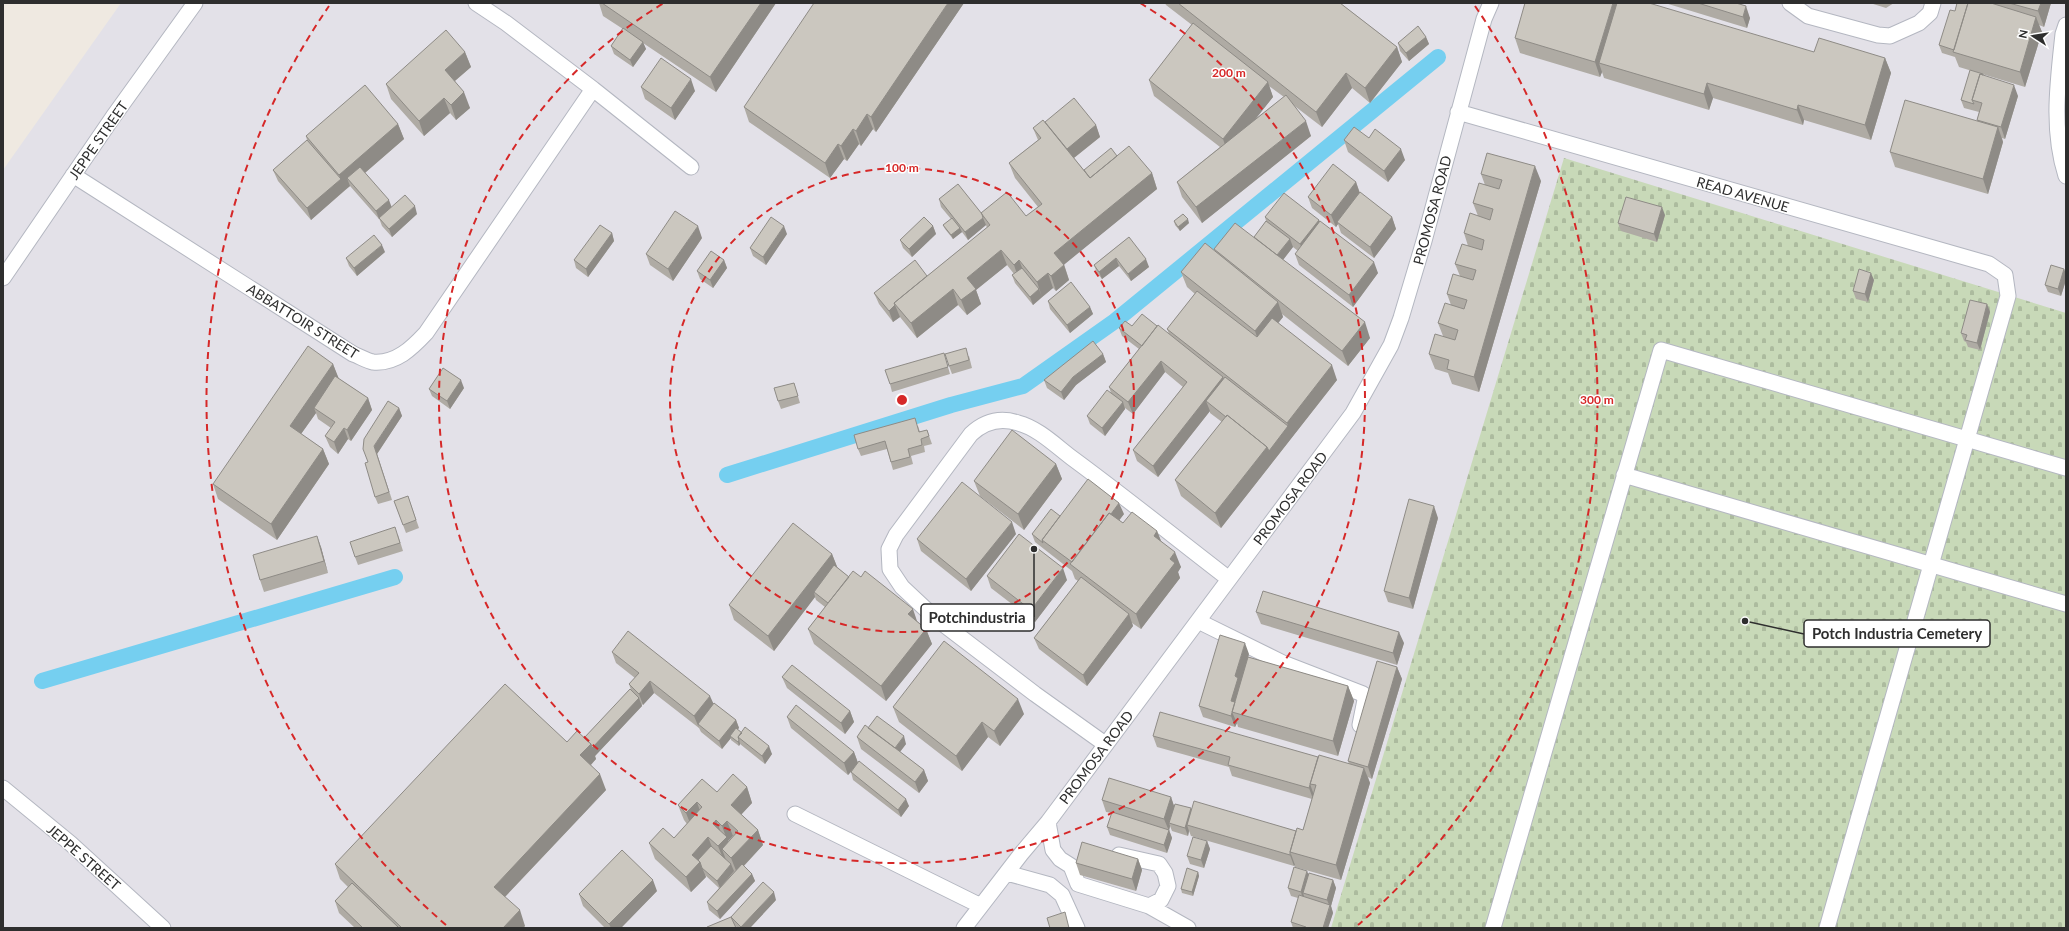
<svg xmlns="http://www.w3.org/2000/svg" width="2069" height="931" font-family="Lato,sans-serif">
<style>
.industrial{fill:#e3e1e8}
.cemetery{fill:url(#cemetery-stones)}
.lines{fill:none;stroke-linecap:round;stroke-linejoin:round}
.canal{stroke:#75cff0;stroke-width:16}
.minor-casing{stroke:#b4b7c1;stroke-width:17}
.minor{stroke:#fff;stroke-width:15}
.wall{fill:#afaba4;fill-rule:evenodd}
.shaded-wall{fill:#8e8b86}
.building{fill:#cbc7bf;stroke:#8e8b86}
.ring{fill:none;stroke:#d62828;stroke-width:2;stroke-dasharray:7 5}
.labels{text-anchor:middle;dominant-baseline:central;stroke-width:3;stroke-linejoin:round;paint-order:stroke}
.street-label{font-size:14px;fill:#2e2e2e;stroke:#fff}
.centre{fill:#d62828;stroke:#fff;stroke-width:2}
.ring-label{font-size:12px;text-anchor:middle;font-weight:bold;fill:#d62828;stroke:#fff;stroke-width:3;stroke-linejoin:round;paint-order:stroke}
.leader{fill:none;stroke:#2e2e2e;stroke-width:1.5}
.callout-dot{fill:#2e2e2e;stroke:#fff;stroke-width:1.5}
.callout{fill:#fff;stroke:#2e2e2e;stroke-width:1.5}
.callout-label{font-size:15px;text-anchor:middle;font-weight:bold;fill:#2e2e2e}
</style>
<defs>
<pattern id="cemetery-stones" width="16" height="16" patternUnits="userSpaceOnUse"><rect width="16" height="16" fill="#c8d9b8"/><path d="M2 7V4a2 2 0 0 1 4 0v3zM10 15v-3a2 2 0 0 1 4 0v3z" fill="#acbb9e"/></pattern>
</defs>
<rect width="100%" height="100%" fill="#efe9e1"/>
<path class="industrial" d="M121,3H2066V928H3V170Z"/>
<path class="cemetery" d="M1564,158L2066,313V928H1331Z"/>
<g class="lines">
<path class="canal" d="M727,475L951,405L1023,386L1115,321L1438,57
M42,681L395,577"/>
<g class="minor-casing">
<path id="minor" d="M1790,3L1808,16L1878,35L1890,36L1919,23L1930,13L1933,3
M2066,25L2063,34C2058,81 2051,129 2066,176
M593,89L691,167
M1458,112L1989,264L2005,275L2008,296L1827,928
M73,175L353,354C359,356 367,361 373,362C396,364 412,348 426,333L593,89L506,23L476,3
M3,278L113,117L195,3
M1624,475L2066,604
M1198,621L1283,663L1363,694L1365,700L1360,725
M1105,744L1035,694L934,617L902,587L890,569L889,549L896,535L971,434C985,421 1000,417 1018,423C1038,428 1056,446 1072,458C1125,497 1177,539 1229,579
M3,788L70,843L163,928
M795,814L981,906
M1048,822L1053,850L1060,859L1071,866L1078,884L1149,906L1188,928
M1119,855L1159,864L1165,873L1168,886L1161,900L1149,906
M1007,873L1050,885L1062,895L1077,928
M964,928L1021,854L1048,822L1353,413L1391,345L1401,318L1424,241L1484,19L1491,3
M1493,928L1661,350L2066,468"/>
</g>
<use href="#minor" class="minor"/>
</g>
<path class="wall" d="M599,3H776L716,92L643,43L646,49L633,67L614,54L611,46L623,29L603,16Z
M964,3L876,132L873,129L861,146L859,144L847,161L844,159L830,178L749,122L744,107Z
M1165,3H1340L1397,47L1402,62L1370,103L1352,88L1322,127L1292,104L1311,136L1202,223L1182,197L1177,182L1220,147L1154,96L1149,80L1192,25L1166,5ZM1269,86L1284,97L1255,119L1273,97Z
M1665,3H1736L1750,18L1747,28Z
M1870,3H1894L1886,8Z
M1957,3H2051L2044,27L2039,25L2042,32L2025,87L1959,67L1955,57L1942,53L1939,45L1955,11Z
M1426,37L1429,44L1409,61L1400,51L1398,43Z
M1515,38L1814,52L1885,58L1891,73L1871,140L1804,120L1803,125L1713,98L1709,110L1604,78L1602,72L1600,77L1520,53Z
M465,52L471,67L455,81L470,108L456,120L450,113L424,136L391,99L386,84Z
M1983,74V75L2018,96L2005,139L2002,138L2003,142L1988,194L1895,167L1890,152L1977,121V120L1979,112L1964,108L1961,100Z
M641,87L695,91L675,120L645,99Z
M1045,122L1096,125L1100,137L1074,158L1084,170L1117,156L1152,173L1157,189L1064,264L1069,280L1056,291L1053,288L1033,305L1015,283L1012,275L1014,274L1007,265L976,290L981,304L967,315L958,305L917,338L900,317L893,322L879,304L874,293L927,276L987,228L986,225L968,240L962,232L953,239L945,229L943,225L951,219L941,207L939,199L982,214L1026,216L1038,207L1015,178L1009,163L1038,140L1033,128Z
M398,124L404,139L365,173L391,207L417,214L392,237L382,226L379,218V219L350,186L311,220L278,181L273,170L307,140L306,136Z
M1369,138L1405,160L1388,182L1348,152L1344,140Z
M1481,174L1541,181L1479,392L1452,384L1448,373L1435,369L1429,354L1443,336L1438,323L1451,305L1447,294L1460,276L1455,264L1468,246L1464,233L1478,216L1473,203L1485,185Z
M1356,182L1360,193L1392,217L1396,229L1374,258L1341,233L1338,224L1336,227L1312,208L1308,197Z
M1665,215L1657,242L1621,231L1618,223Z
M1265,217L1319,220L1320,222L1378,273L1353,307L1299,265L1295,254L1298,251L1293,247L1283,260L1370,338L1348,366L1282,314L1283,317L1278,323L1337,380L1221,528L1181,496L1175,480L1222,422L1210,413V411L1158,477L1137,461L1133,450L1183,387L1165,372L1133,414L1125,408V409L1105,436L1090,424L1087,416L1111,393L1109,387L1139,349L1122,336L1119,328L1132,326H1157L1169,334L1167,329L1195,294L1187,287L1181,272L1215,251L1214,249L1254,237L1266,221Z
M1174,221L1189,223L1180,231L1175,225Z
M933,226L936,234L912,257L903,248L900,240Z
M612,233L614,241L588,277L576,268L574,260Z
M787,234L766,265L753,256L750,248Z
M1129,237L1149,267L1131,281L1119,266L1102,279L1097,273L1094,265Z
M702,238L673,281L650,265L646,254Z
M385,252L357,276L349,266L346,258Z
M724,260L727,268L713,288L700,279L697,271Z
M2064,269L2066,274V280L2061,296L2048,292L2045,285Z
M1874,280L1868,302L1856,299L1853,291Z
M1048,301L1090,307L1093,314L1070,333L1050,309Z
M1987,304L1990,312L1980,350L1968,347L1966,342L1964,341L1961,333Z
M944,353L950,374L892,392L890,384Z
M1103,354L1106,362L1076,385L1064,400L1047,388L1044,380Z
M969,356L972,368L952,374L949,366Z
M333,364L338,378L368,398L372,410L351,441L348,439L338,454L330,447L325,436L331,428L318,419L316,413L301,434L323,449L329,464L277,540L218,499L213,484Z
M794,383L800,403L781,409L778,401Z
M464,388L450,409L432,396L429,389Z
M399,408L402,416L377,454L392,500L378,504L375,497L368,462Z
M918,426L920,432L927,430L932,444L924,446L925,452L911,456L913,464L893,470L887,449L861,456L858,449Z
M1056,464L1062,479L1024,530L980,496L974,481Z
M408,496L419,528L406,533L394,501Z
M1124,514L1119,520L1123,523L1157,531L1161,541L1181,567L1178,572L1180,578L1141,629L1132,623L1133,626L1087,686L1039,649L1034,638L1078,581L1075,579L1072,571L1035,542L1032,534L1060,516Z
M1438,518L1413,609L1388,602L1384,591Z
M1016,534L971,591L921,551L917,539Z
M398,535L403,551L358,565L355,557Z
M321,547L328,573L264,592L260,580Z
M832,554L837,567L849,577L917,621L926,629L932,644L886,701L814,644L808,629L825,607L816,600L815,597L774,651L734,620L729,605Z
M987,576L1067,580L1035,622L991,588Z
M1256,612L1404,643L1397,665L1261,624Z
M612,652L714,704L736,720L739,728L737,729L772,754L765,764L740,744L739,746L731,740V738L722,749L701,732L699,728L654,693L643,705L642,704V706L595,756L596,759L591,765L606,790L505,897L525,926L523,928H355L339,913L335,901L348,887L340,879L335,864L567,742L584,738L631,690L629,684L635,678L616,663Z
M1249,654L1248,657L1348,686L1354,701L1338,756L1238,727L1237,723L1235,727L1203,717L1199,706Z
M1397,667L1402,679L1372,779L1368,777L1370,783L1341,880L1295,867V865L1294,866L1191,836L1189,831L1188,836L1172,831L1170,826L1169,830L1172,838L1167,853L1110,835L1107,827L1112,813L1106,812L1102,800L1171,797L1174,806L1191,808V810L1296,831L1303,830L1312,799L1232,776L1229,767L1157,747L1153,736L1318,757L1349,764L1348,761Z
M782,677L850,711L854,722L845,734L787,688Z
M893,707L1024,714L1000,746L988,737L962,771L899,722Z
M787,717L854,752L858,763L909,806L901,817L853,780L851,772L848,775L791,728Z
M868,728L906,744L900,752L924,770L928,781L919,793L861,749L857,737Z
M747,787L752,803L741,815L758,830L763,845L744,866L752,874L755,881L720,919L709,910L707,902L719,888L705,875L706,877L691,892L655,859L649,843L674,838L687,824L684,820L678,805L717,792ZM733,836V837L729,842L728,841Z
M1207,841L1210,849L1204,868L1190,864L1187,856Z
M1138,859L1142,870L1136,891L1080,875L1076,863Z
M1198,872L1199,876L1193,896L1182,893L1181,889Z
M1309,875L1333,880L1336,888L1331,906L1333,913L1328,928H1293L1291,922L1298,898L1291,896L1288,888Z
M657,891L621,928H605L583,906L579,894Z
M776,900L750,928H738L734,925L707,927Z"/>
<path class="shaded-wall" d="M761,3H776L716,92L710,77Z
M948,3H964L876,132L871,117Z
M1613,3H1623L1599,63L1602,72L1600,77L1595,62Z
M2041,3H2051L2044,27L2038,11Z
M1746,6L1750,18L1747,28L1743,17Z
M2036,17L2042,32L2025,87L2020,72Z
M1426,37L1429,44L1409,61L1406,53Z
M643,42L646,49L633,67L630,60Z
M1397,47L1402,62L1370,103L1365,88Z
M465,52L471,67L450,85L445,70Z
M1885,58L1891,73L1871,140L1865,125Z
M1346,73L1352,88L1322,127L1316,112Z
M691,79L695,91L675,120L671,108Z
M1268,82L1273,97L1228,154L1223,139Z
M1707,83L1713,98L1709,110L1704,94Z
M2014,85L2018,96L2005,139L2001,127Z
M464,92L470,108L456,120L451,105Z
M444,98L450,113L424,136L419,121Z
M1798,105L1804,120L1803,125L1797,110Z
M867,114L873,129L861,146L856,131Z
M1306,121L1311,136L1202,223L1196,207Z
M398,124L404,139L352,184L347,178L350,186L345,190L339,175Z
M1096,125L1100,137L1070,161L1066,149Z
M1998,127L2003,142L1988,194L1983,179Z
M853,129L859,144L847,161L841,146Z
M838,144L844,159L830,178L825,163Z
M1401,149L1405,160L1388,182L1384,171Z
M1535,166L1541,181L1479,392L1474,377Z
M1152,173L1157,189L1060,268L1054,253Z
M341,179L345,190L311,220L307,208Z
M1356,182L1360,194L1337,222L1338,224L1336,227L1331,215Z
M389,200L392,208L379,219L376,211Z
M415,206L417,214L392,237L389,229Z
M1662,207L1665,215L1657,242L1654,234Z
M1392,217L1396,229L1374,258L1370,247Z
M983,218L986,225L968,240L965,232Z
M1188,219L1189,223L1180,231L1178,227Z
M1319,220L1323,231L1305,256L1300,244Z
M698,226L702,238L673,281L668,269Z
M784,226L787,234L766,265L763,257Z
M933,226L936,234L912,257L909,249Z
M960,228L962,232L953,239L951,235Z
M612,233L614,241L588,277L586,269Z
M1290,239L1293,247L1279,265L1276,257Z
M382,245L385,252L357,276L354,268Z
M1001,250L1007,265L976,290L981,304L967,315L961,300L967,278Z
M1116,258L1119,266L1102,279L1099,272Z
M1146,259L1149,267L1131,281L1128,274Z
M724,260L727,268L713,288L710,280Z
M1019,260L1025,275L1019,280L1014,265Z
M1374,262L1378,273L1353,307L1349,295Z
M1064,265L1069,280L1056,291L1051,276Z
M2064,269L2066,274V280L2061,296L2058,289Z
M1048,273L1053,288L1042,297L1037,282Z
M1871,273L1874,280L1868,302L1865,294Z
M953,289L958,305L917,338L911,323Z
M1039,289L1042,297L1033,305L1030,297Z
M1278,302L1283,317L1260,346L1255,331Z
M1987,304L1990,312L1980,350L1977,343Z
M895,305L900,317L893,322L889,311Z
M1090,307L1093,314L1070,333L1067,325Z
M1365,322L1370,338L1348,366L1342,351Z
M1103,354L1106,362L1076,385L1064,400L1061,392L1073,377Z
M1161,361L1165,372L1133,414L1128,402Z
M333,364L339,379L314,408L316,413L296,441L290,426Z
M1332,365L1337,380L1221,528L1215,513L1267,447L1288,426L1287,423Z
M1223,377L1228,388L1206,401L1210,411L1158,477L1153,466Z
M461,380L464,388L450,409L447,401Z
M368,398L372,410L351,441L347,430Z
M1123,402L1125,409L1105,436L1102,428Z
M399,408L402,416L377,454L392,500L374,446Z
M344,428L348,439L338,454L334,442Z
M323,449L329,464L277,540L271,524Z
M1056,464L1062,479L1024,530L1018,514Z
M1119,503L1124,514L1080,572L1074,563Z
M1434,506L1438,518L1413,609L1409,598Z
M1012,522L1016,534L971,591L966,579Z
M1157,531L1163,546L1154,536Z
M317,536L321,547L328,573L324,561Z
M1175,552L1181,567L1178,572L1180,578L1141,629L1136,614L1170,559Z
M832,554L838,569L814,592L815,597L774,651L768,636Z
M1063,568L1067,580L1035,622L1031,610Z
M913,609L918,624L908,614Z
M1129,614L1133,626L1087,686L1083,675Z
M926,629L932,644L886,701L881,686Z
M1399,632L1404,643L1397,665L1393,653Z
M1245,643L1249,654L1234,707L1231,701L1235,676Z
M1397,667L1402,679L1372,779L1368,767Z
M650,681L654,693L643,705L639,694Z
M1348,686L1354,701L1338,756L1333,741Z
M710,696L715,707L698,724L699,728L694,716Z
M639,698L642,706L595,756L596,759L586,770L580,755L591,744Z
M1018,699L1024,714L1000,746L994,731Z
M850,711L854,722L845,734L841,723Z
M1232,712L1237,723L1235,727L1231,716Z
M736,720L739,728L731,737L730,736L731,738L722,749L719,741Z
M982,722L988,737L962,771L956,756Z
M904,736L906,744L896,757L894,750Z
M739,740L740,744L739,746L738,742Z
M769,746L772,754L765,764L762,756Z
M854,752L858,763L848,775L844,763Z
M1318,757L1316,785L1310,784L1314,795L1313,799L1309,788Z
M1364,768L1370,783L1341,880L1336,865Z
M924,770L928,781L919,793L915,782Z
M600,774L606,790L500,902L494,887Z
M747,787L752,803L736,820L731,805Z
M1171,797L1175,809L1169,823L1170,826L1169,831L1164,819Z
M906,799L909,806L901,817L898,810Z
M697,802L702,817L692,828L686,813Z
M1191,808L1193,816L1187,825L1189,831L1188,836L1185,828Z
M716,820L722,835L713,824Z
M727,821L733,836L728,841L732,852L722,849L726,860L724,861L718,846L726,837L722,826Z
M758,830L763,845L737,873L731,858Z
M1169,830L1172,838L1167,853L1164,845Z
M708,837L714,852L701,865L706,877L691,892L686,877L692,855Z
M1207,841L1210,849L1204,868L1201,860Z
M1291,854L1295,865L1294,866L1290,855Z
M1138,859L1142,870L1136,891L1132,879Z
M731,864L734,871L720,888L717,881Z
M1307,871L1310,878L1303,893L1304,896L1303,900L1301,892Z
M1198,872L1199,876L1193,896L1192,892Z
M752,874L755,881L720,919L717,911Z
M653,880L657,891L621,928H611L609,924Z
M1333,880L1336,888L1331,906L1333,913L1328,928H1323L1330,907L1327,900Z
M774,892L776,900L750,928H742L741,927Z
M520,910L525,926L523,928H503Z"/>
<path class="building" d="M602,3H761L710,77Z
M814,3H948L871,117L867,114L856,131L853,129L841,146L838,144L825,163L744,107Z
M1178,3H1340L1397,47L1365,88L1346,73L1316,112Z
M1525,3H1613L1595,62L1515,38Z
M1617,3H1649L1814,52L1819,38L1885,58L1865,125L1798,105L1797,110L1707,83L1704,94L1599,63Z
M1698,3H1736L1746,6L1743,17Z
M1957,3H1968L1954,50L1939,45L1950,10L1955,11Z
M1968,3H1991L2036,17L2020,72L1953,52Z
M2009,3H2041L2038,11Z
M1193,23L1268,82L1223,139L1149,80Z
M1418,26L1426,37L1406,53L1398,43Z
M623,28L643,42L630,60L611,46Z
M446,30L465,52L445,70L464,92L451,105L444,98L419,121L386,84Z
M661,58L691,79L671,108L641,87Z
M1970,70L1983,74V75L1980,74L1972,100L1974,104L1961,100Z
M1980,74L2014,85L2001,127L1977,120L1982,103L1972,100Z
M365,85L398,124L339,175L306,136Z
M1286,95L1306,121L1196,207L1177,182Z
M1074,98L1096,125L1067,149L1045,122Z
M1905,100L1998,127L1983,179L1890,152Z
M1043,120L1090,178L1129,146L1152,173L1054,253L1064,265L1051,276L1048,273L1037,282L1019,260L1014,265L1001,250L967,278L976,289L961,300L953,289L911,323L894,303L990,225L981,213L1007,192L1026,216L1042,204L1009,163L1041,138L1033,128Z
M1354,127L1369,138L1375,129L1401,149L1384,171L1344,140Z
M307,140L341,179L307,208L273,170Z
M1111,148L1117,156L1090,178L1084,170Z
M1487,153L1535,166L1474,377L1447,369L1449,360L1429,354L1435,334L1455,340L1458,330L1438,323L1445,303L1464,309L1467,300L1447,294L1453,274L1473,280L1476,270L1455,264L1462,244L1482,250L1484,240L1464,233L1470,213L1490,220L1493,209L1473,203L1479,183L1499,189L1502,180L1481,174Z
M1333,164L1356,182L1331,215L1308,197Z
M360,167L389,200L376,211L347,178Z
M958,184L982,214L983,218L965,232L939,199Z
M1360,192L1392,217L1370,247L1337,222Z
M1284,193L1319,220L1300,244L1265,217Z
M405,195L415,206L389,229L379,218Z
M1626,197L1662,207L1654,234L1618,223Z
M675,211L698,226L668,269L646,254Z
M1183,214L1188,219L1178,227L1174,221Z
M771,217L784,226L763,257L750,248Z
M924,217L933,226L909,249L900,240Z
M952,218L960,228L951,235L943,225Z
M1266,221L1290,239L1277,255L1254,237Z
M1320,221L1374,262L1349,295L1295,254Z
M1235,223L1365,322L1342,351L1214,249Z
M600,225L612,233L586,269L574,260Z
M374,235L382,245L354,268L346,258Z
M1129,237L1146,259L1128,274L1116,258L1099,272L1094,265Z
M1205,243L1278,302L1255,331L1181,272Z
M711,251L724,260L710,280L697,271Z
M915,260L927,276L894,303L895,305L889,311L874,293Z
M2051,265L2064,269L2058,289L2045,285Z
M1022,268L1039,289L1030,297L1012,275Z
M1859,269L1871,273L1865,294L1853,291Z
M1071,282L1090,307L1067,325L1048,301Z
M1197,291L1257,337L1272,318L1332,365L1287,423L1167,329Z
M1970,300L1987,304L1977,343L1965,340L1967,335L1961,333Z
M1142,314L1157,326L1142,346L1119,328L1125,321L1132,326Z
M1158,325L1223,377L1153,466L1133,450L1187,382L1161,361L1128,402L1109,387Z
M1093,341L1103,354L1073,377L1061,392L1044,380Z
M308,346L333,364L290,426L323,449L271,524L213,484Z
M966,348L969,360L949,366L945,354Z
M944,353L948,367L890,384L885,370Z
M443,368L461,380L447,401L429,389Z
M335,376L368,398L347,430L344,428L334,442L325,436L335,422L314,408Z
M1225,377L1288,426L1269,451L1267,447L1227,415L1226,417L1206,401Z
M794,383L798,396L778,401L774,388Z
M1107,390L1123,402L1102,428L1087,416Z
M388,401L399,408L374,446L389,492L375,497L365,463L368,462L363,449L364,439Z
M1227,415L1267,447L1215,513L1175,480Z
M915,418L919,432L927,430L929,436L921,439L922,445L908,449L910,457L891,462L885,441L858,449L854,435Z
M1012,430L1056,464L1018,514L974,481Z
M1088,479L1119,503L1111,514L1109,513L1072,562L1042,540Z
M962,482L1012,522L966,579L917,539Z
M408,496L416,520L403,525L394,501Z
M1409,499L1434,506L1409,598L1384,591Z
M1051,509L1060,516L1042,540L1043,543L1032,534Z
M1132,512L1157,531L1154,536L1175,552L1170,559L1175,563L1136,614L1070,564L1109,513L1123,523Z
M793,523L832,554L768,636L729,605Z
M395,527L400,543L355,557L350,542Z
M1019,534L1063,568L1031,610L987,576Z
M317,536L324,561L260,580L253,555Z
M834,565L849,577L828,603L814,592Z
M853,571L861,577L865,571L913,609L908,614L926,629L881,686L808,629Z
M1081,577L1129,614L1083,675L1034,638Z
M1263,591L1399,632L1393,653L1256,612Z
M628,631L710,696L694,716L650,681L639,694L629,684L639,673L612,652Z
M1220,635L1245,643L1235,676L1238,678L1231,701L1235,702L1231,716L1199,706Z
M944,641L1018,699L994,731L982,722L956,756L893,707Z
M1248,657L1348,686L1333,741L1232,712Z
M1377,661L1397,667L1368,767L1348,761Z
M792,665L850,711L841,723L782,677Z
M505,684L567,742L577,731L591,744L580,755L600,774L494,887L520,910L503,928H402L335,864Z
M630,689L639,698L592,748L591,744L584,738Z
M714,703L736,720L719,741L698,724Z
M796,705L854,752L844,763L787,717Z
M1160,712L1318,757L1309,788L1228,765L1230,757L1153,736Z
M877,716L904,736L895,748L868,728Z
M865,725L924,770L915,782L857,737Z
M745,727L769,746L762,756L738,737Z
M736,728L742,733L738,737L739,740L738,742L730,736Z
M1319,755L1364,768L1336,865L1290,852L1297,828L1303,830L1316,785L1310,784Z
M859,761L906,799L898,810L851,772Z
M733,774L747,787L731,805L758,830L731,858L722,849L738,831L727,821L722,826L716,820L713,824L727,837L718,846L708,837L692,855L700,862L686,877L649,843L663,828L674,838L702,807L697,802L686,813L678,805L702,779L717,792Z
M1109,778L1171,797L1164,819L1102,800Z
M1194,801L1296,831L1290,852V855L1187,825Z
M1175,804L1191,808L1185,828L1169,823Z
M1112,812L1169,830L1164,845L1107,827Z
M1193,837L1207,841L1201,860L1187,856Z
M1082,842L1138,859L1132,879L1076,863Z
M711,846L731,864L717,881L702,868L700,862L698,860Z
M622,850L653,880L609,924L579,894Z
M742,864L752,874L717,911L707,902Z
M1294,867L1307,871L1301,892L1288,888Z
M1187,868L1198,872L1192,892L1181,889Z
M1309,873L1333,880L1327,900L1303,893Z
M763,882L774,892L741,927L731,917Z
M352,883L399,928H363L335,901Z
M1299,895L1330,905L1323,928H1305L1306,927L1291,922Z
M1065,912L1069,928H1050L1047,918Z
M731,917L736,928H708L707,927Z"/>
<g class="ring">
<circle cx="902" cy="400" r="232"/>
<path d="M1140 3A463 463 0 1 1 664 3"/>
<path d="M446 925A695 695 0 0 1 329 6M1475 6A695 695 0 0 1 1358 925"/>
</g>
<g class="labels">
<g class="street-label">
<text transform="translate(98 140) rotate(-55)">JEPPE STREET</text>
<text transform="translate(1743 194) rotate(16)">READ AVENUE</text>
<text transform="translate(1432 210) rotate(-75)">PROMOSA ROAD</text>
<text transform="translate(303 321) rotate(32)">ABBATTOIR STREET</text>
<text transform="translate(1290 498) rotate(-53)">PROMOSA ROAD</text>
<text transform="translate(1096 757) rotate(-53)">PROMOSA ROAD</text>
<text transform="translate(84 857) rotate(41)">JEPPE STREET</text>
</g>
</g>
<circle cx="902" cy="400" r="6" class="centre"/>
<g class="ring-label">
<text x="1229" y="77">200 m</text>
<text x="902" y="172">100 m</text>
<text x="1597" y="404">300 m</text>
</g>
<path class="leader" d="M1034 549L1034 617M1745 621L1804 634"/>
<g class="callout-dot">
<circle cx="1034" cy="549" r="4"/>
<circle cx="1745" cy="621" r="4"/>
</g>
<g class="callout">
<rect x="921" y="604" width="113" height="27" rx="4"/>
<rect x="1804" y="620" width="186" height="27" rx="4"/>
</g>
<g class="callout-label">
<text x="977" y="623">Potchindustria</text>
<text x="1897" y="639">Potch Industria Cemetery</text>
</g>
<rect width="2069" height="931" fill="none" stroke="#2e2e2e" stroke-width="8"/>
<g transform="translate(2033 36) rotate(282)" stroke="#ffffff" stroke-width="3" paint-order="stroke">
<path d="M0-3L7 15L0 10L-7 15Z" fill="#2e2e2e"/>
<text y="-6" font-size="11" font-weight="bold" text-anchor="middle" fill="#2e2e2e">N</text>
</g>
</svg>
